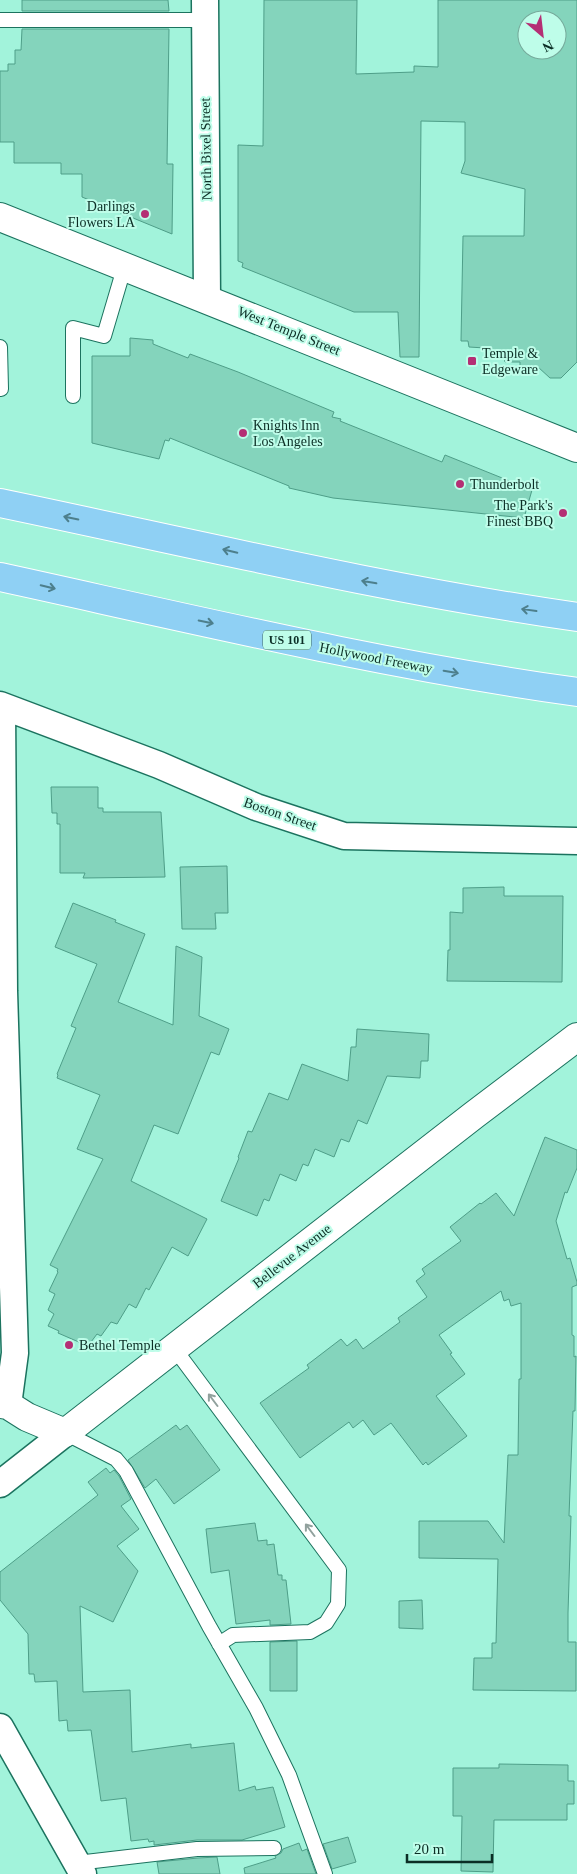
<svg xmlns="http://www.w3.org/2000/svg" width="577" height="1874" font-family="Georgia,serif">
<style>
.building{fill:#84d4bc;stroke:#4e9e88;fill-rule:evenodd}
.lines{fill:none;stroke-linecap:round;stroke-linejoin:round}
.service-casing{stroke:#1c735f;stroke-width:16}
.minor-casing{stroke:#1c735f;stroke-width:29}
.tertiary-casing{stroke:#1c735f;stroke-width:30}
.secondary-casing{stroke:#1c735f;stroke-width:30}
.motorway-casing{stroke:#fff;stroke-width:30}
.service{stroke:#fff;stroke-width:14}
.minor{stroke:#fff;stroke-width:26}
.tertiary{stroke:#fff;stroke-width:28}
.secondary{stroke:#fff;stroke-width:28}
.motorway{stroke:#8fd0f4;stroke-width:28}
.oneway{stroke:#4d7f8c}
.oneway2{stroke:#91a19d}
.poi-dot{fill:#b42f74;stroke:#befde9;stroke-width:2}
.labels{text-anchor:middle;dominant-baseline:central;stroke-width:4;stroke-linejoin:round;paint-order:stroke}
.shield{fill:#befde9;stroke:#416c60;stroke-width:1}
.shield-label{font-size:12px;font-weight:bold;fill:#0b2e25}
.street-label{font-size:14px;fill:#0b2e25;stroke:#befde9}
.poi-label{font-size:14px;fill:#0b2e25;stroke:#befde9;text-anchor:start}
</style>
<rect width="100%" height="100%" fill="#a2f3db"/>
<path class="building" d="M22,0H168L169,11H22Z
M264,0H357L356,74L414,72V66L438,67V0H577V362L561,378H550L538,367L520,366V362H505L504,355H488V353H485V348L469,347L468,341H461L463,236H524L525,189L461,173L465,161V122L421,121L419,357H400L398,312H354L242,267L243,263L238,261V145L263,146ZM527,20H557V50H527Z
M22,29H169L167,164H173L172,234L82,197V174H61V163H14V142H0V71H8V64H15V50H21Z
M130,338L153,340V344L188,358L190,354L238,372L334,412L332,417L341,419L340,421L442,462L445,455L532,490L524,518L333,498L289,488V486L170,438L169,441L165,440L159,459L92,443V356H130Z
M51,787H98V808H103V812H161L165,877L83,878L85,873H60V824H57V813H52Z
M227,866L228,913H215L216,929H182L180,867Z
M504,887V896H563L562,982L447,981L448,950H450V912L463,913V888Z
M73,903L116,920L115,922L145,934L118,1002L173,1025L176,946L202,957L199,1016L229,1029L219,1055L211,1052L178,1134L154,1125L131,1181L207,1219L188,1256L172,1247L149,1290L146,1288L136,1308L129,1304L117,1324L111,1322L101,1336L97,1334L88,1346L58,1333L59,1331L48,1326L54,1314L48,1310L55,1294L49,1291L58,1272L57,1271L58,1269L50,1265L103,1159L77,1149L100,1095L57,1078L58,1075L57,1074L76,1028L71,1026L97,964L55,947Z
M357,1029L429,1034L428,1061H421L420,1078L387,1076L367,1124L358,1120L349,1142L341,1139L334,1157L315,1149L308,1166L303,1164L296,1181L280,1174L269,1201L264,1199L257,1216L221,1201L239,1158L238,1157L248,1131L252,1132L269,1093L288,1100L302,1064L348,1081L351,1047H356Z
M545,1137L577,1150V1168L567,1193L565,1192L556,1221L567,1259L570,1258L577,1282V1285L572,1287V1335L574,1336V1357L576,1356L575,1411H573L569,1516H571L568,1613V1642H576V1691L473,1690L474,1658H492V1643H496L498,1559L419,1558V1521H488L504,1543L508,1455H518L519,1379H521V1303L511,1306L509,1299L504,1301L501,1291L439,1335L452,1353L450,1354L465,1374L436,1396L467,1436L428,1465L426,1462L423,1465L391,1423L374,1435L363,1420L353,1428L349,1422L300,1458L260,1403L309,1368L307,1365L341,1339L347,1346L356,1339L363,1349L400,1322L398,1318L427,1297L416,1281L425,1274L422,1269L461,1241L450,1227L480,1203L481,1204L496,1193L514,1216Z
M176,1425L180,1430L187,1425L220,1470L174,1504L156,1479L145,1488L128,1460Z
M106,1468L110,1473L114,1470L119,1476L131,1499L121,1506L139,1529L117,1546L138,1571L113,1622L80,1606L83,1692L130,1690L132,1752L191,1744V1748L234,1743L239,1791L255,1786L256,1790L273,1787L285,1827L242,1840H197L154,1845V1841L149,1842L148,1839L131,1841L126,1798L101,1801L91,1730L68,1731L67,1720L59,1721L57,1681L35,1682L34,1674H29L28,1634L0,1600V1572L98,1495L88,1482Z
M255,1523L258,1541L267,1540V1545L274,1544L278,1575H282V1580H286L291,1624L270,1625V1620L236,1624L229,1570L211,1573L206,1529Z
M422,1600L423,1629L399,1628V1601Z
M297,1641V1691H270V1642Z
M499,1764L568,1765V1781H574V1804H567V1820H494L493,1872L461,1871L462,1816H453V1768H499Z
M348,1837L356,1862L332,1869L323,1844Z
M299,1843L302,1851L307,1849L316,1874H245L244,1868L276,1858L275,1856L281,1853L283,1849Z
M217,1857L220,1874H159L157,1862L198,1858Z"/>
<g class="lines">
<g class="service-casing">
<path id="service" d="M0,20H204
M0,347L1,389
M73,396V328L104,336L125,265
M174,1348L339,1570L338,1604L326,1623L310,1632L233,1635L219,1644
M65,1433L116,1459L126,1471L209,1626L256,1708L289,1775L325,1874
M77,1863L197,1849L274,1848"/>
</g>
<g class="minor-casing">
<path id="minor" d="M205,0L207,298
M0,705L159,765L256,807L344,836L577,841
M2,706L4,991L15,1353L8,1405
M0,1484L65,1433
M0,1727L83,1874"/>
</g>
<g class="tertiary-casing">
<path id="tertiary" d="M0,1404L8,1405L27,1417L65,1433L474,1115L577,1037"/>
</g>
<g class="secondary-casing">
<path id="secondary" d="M0,217L577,448"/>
</g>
<g class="motorway-casing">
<path id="motorway" d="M0,503C192,543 383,589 577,617
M0,577C192,619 383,665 577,692"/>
</g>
<use href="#service" class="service"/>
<use href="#minor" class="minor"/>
<use href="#tertiary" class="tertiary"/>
<use href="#secondary" class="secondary"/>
<use href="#motorway" class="motorway"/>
</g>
<defs><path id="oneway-shaft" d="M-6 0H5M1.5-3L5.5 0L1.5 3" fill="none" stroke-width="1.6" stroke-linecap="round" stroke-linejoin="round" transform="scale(1.25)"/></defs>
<g class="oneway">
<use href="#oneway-shaft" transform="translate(71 518) rotate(-168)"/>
<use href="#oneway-shaft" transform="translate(230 551) rotate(-167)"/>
<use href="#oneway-shaft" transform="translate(369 582) rotate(-170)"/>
<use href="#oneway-shaft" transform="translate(48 587) rotate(13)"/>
<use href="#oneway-shaft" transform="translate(529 610) rotate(-172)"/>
<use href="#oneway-shaft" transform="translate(206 622) rotate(12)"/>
<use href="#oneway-shaft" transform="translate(451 672) rotate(10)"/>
</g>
<g class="oneway2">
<use href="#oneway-shaft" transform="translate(213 1400) rotate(-127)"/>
<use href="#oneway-shaft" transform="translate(310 1530) rotate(-127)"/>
</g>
<g class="poi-dot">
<circle cx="145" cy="214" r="5"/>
<rect x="467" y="356" width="10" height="10" rx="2.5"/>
<circle cx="243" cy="433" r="5"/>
<circle cx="460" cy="484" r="5"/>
<circle cx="563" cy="513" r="5"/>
<circle cx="69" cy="1345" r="5"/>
</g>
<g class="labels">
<rect class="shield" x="263" y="630.5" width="48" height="19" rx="4"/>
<g class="shield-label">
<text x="287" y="640">US 101</text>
</g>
<g class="street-label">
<text transform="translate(206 149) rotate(-91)">North Bixel Street</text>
<text transform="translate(289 331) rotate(22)">West Temple Street</text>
<text transform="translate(376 658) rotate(11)">Hollywood Freeway</text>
<text transform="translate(280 814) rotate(19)">Boston Street</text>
<text transform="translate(292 1256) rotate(-38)">Bellevue Avenue</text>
</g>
<g class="poi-label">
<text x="135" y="206" text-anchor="end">Darlings<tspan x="135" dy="16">Flowers LA</tspan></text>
<text x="482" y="353">Temple &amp;<tspan x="482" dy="16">Edgeware</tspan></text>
<text x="253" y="425">Knights Inn<tspan x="253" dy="16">Los Angeles</tspan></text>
<text x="470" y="484">Thunderbolt</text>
<text x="553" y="505" text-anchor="end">The Park's<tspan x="553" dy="16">Finest BBQ</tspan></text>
<text x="79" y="1345">Bethel Temple</text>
</g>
</g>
<g transform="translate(542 35) rotate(152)"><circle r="24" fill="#befde9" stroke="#76aa9b"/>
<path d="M0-4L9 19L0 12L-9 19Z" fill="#b42f74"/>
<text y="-8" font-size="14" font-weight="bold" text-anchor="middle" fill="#0b2e25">N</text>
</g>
<path d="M407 1854v8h85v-8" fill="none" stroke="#0b2e25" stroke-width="2.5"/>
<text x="414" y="1854" font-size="15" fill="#0b2e25" stroke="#befde9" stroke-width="4" paint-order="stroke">20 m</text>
</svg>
